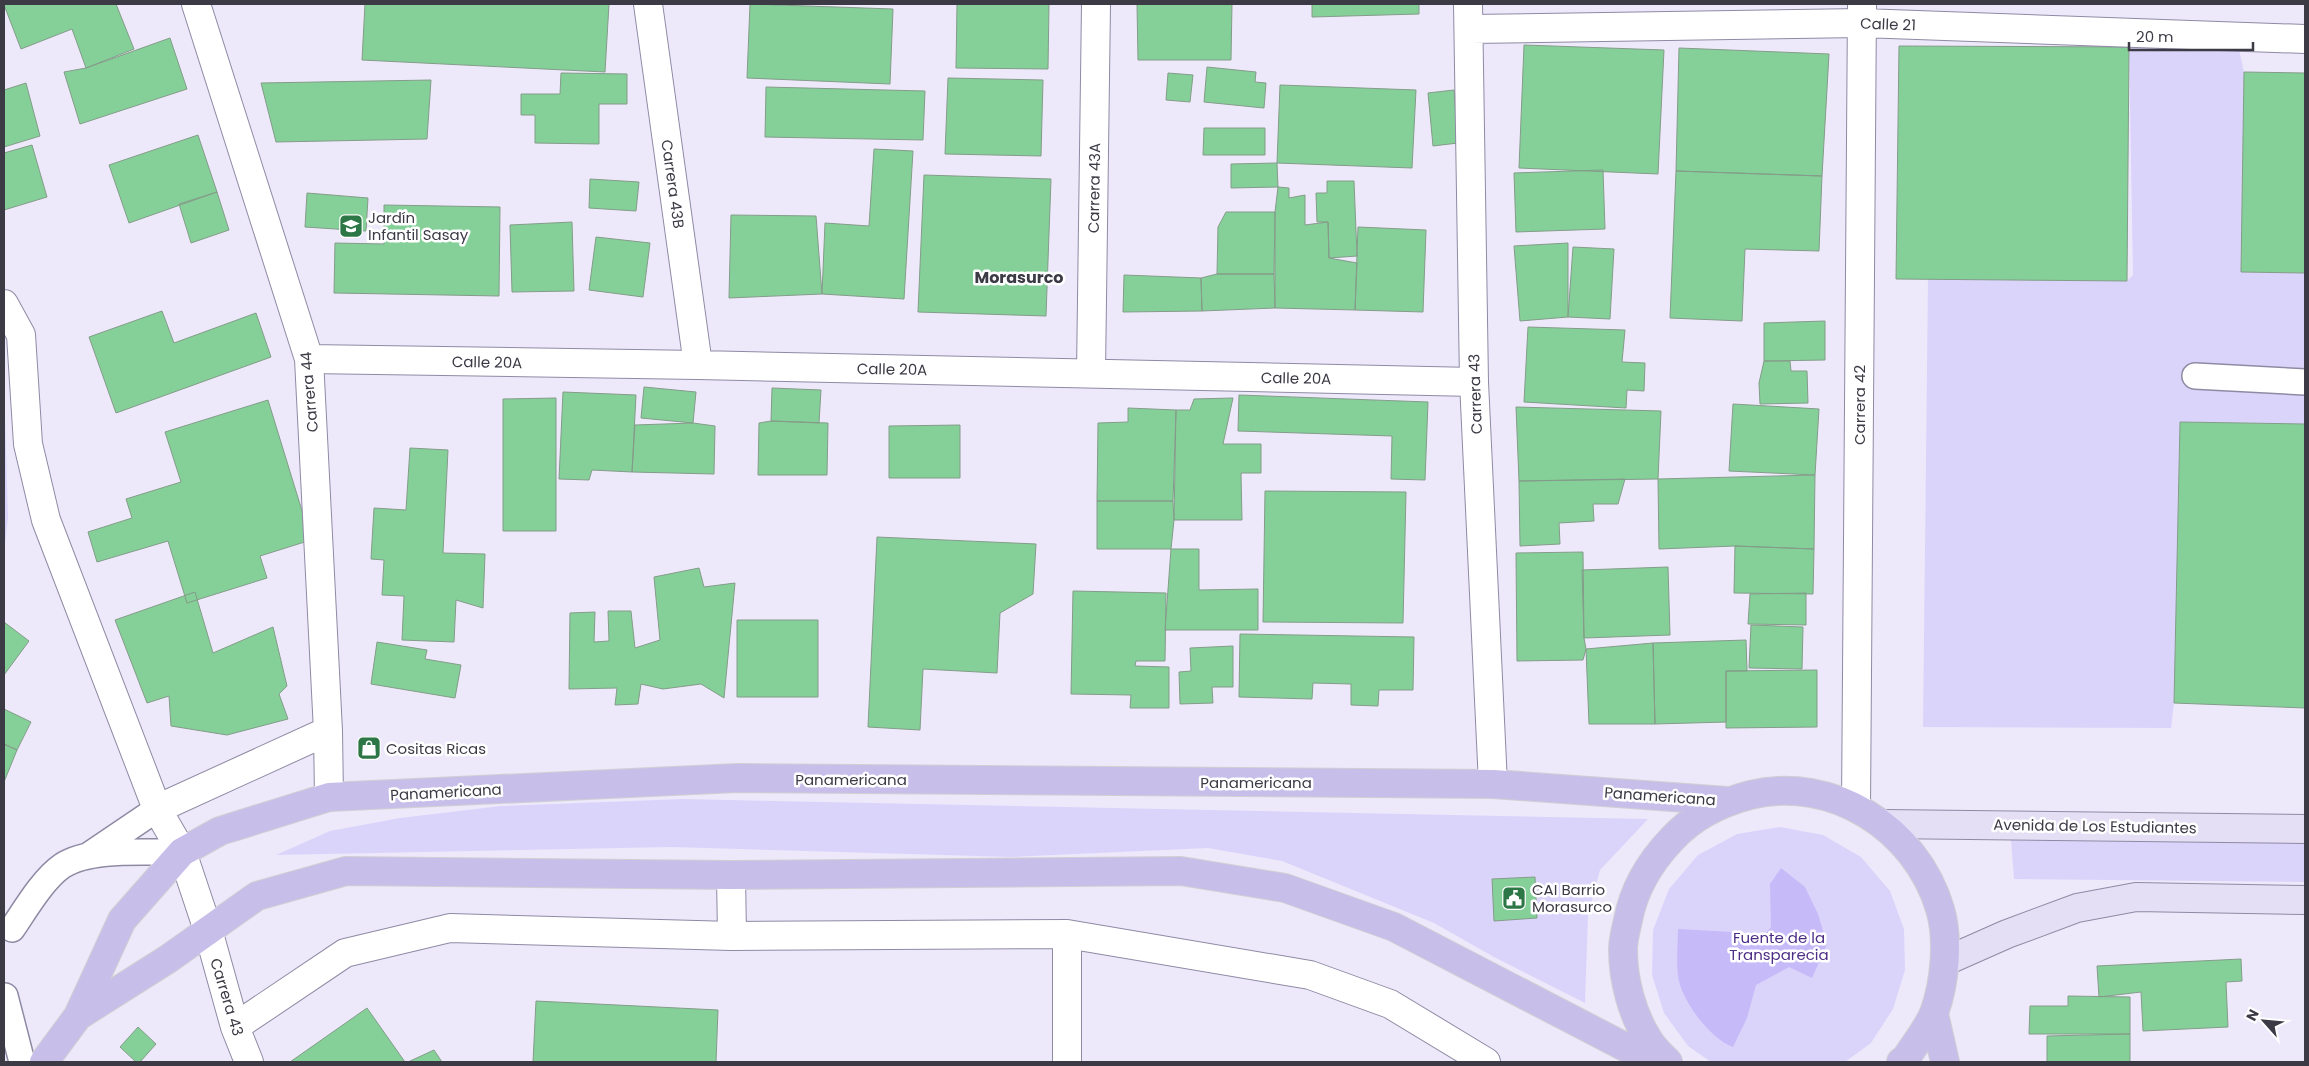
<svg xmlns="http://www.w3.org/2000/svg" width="2309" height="1066" font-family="Poppins,sans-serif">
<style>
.green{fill:#dbd4fa}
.water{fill:#c7baf8}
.building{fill:#84d098;stroke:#849c89}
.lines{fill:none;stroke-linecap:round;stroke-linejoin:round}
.lane-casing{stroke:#8f8aa4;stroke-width:28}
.street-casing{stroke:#8f8aa4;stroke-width:30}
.secondary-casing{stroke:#8f8aa4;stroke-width:30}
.primary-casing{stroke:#d0d0d2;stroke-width:30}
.lane{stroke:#fff;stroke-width:25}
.street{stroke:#fff;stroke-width:28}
.secondary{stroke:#e4dff4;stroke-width:28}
.primary{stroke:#c8beea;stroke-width:28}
.labels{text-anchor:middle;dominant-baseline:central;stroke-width:5;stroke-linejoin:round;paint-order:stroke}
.street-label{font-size:15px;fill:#3c3a45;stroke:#fff}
.poi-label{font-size:15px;fill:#3c3a45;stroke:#fff;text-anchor:start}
.park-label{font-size:15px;fill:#4c2e86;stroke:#fff}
.neighbourhood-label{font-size:16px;font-weight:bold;fill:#3c3a45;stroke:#fff}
</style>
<rect width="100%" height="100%" fill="#ede9fb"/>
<path class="green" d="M2238,45L2244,72L2241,272L2305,273V424L2180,422L2174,703L2171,728L1923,727L1928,278L2127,281L2133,275L2129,47Z
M4,383L8,518L4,552Z
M683,799L1648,819L1600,870L1588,915L1585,1003L1494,957L1434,923L1282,861L1208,848L1011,857L671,847L276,855L330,831L400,818L501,806Z
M1780,827L1823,835L1861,857L1890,891L1904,929L1905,970L1893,1009L1871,1043L1845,1062H1711L1688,1046L1664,1013L1652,975L1653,930L1669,889L1698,855L1737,834Z
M2011,840L2305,842V882L2014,879Z"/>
<path class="water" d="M1781,868L1805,887L1818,914L1827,944L1812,978L1789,967L1756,985L1747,1018L1733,1047C1710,1039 1681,1000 1678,976C1676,961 1678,944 1678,929L1732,932L1757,944L1771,927L1770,884Z"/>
<path class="building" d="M7,4H116L134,49L86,68L72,29L21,49L4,5Z
M365,4H609L605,72L362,60Z
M750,4L893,9L890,84L747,78Z
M957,4H1049L1048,69L956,68Z
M1137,4H1232L1231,60H1138Z
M1312,4H1419V14L1312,17Z
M170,38L187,89L80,124L64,72L86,68Z
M1524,45L1664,50L1658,174L1519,168Z
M1899,46L2129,47L2127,281L1896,279Z
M1679,48L1829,54L1822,176L1676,171Z
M1207,67L1256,72L1255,82L1266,83L1264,108L1204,102Z
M2244,72L2305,73V273L2241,272Z
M561,73L627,74V104H599V144L535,143V115H521V94H560Z
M1168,73L1193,75L1190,102L1166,100Z
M948,78L1043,80L1041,156L945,154Z
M431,80L427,139L276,142L261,83Z
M26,83L40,136L4,147V90Z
M1280,85L1416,90L1412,168L1277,163Z
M766,87L925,91L923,140L765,137Z
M1454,90L1458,143L1433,146L1428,93Z
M1204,128H1265V155H1203Z
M198,135L217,192L129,223L109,165Z
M32,145L47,197L4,210V153Z
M874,149L913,151L904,299L822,294L825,223L869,226Z
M1277,163L1278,187L1231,188V164Z
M1603,170L1605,229L1516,232L1514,173Z
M1676,171L1822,176L1819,251L1745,249L1742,321L1670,318Z
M924,175L1051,179L1046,316L918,312Z
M590,179L639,182L636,211L589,208Z
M1327,181H1354L1357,256L1329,258L1328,222H1317L1316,193H1327Z
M1278,187L1289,188V198L1305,195V225L1328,222L1329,258L1357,263L1355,310L1275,308V212Z
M217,192L229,230L191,243L179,204Z
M307,193L368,198L366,231L305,227Z
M384,205L500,207L499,296L334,293L335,243L384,244Z
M1226,212H1275L1274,274H1217L1218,227Z
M731,215L816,216L822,294L729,298Z
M572,222L574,291L512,292L510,225Z
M1358,227L1426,230L1423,312L1355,310Z
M596,237L650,243L643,297L589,290Z
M1568,243V317L1520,321L1514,246Z
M1573,247L1614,249L1610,319L1568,317Z
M1217,274H1274L1275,308L1202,311L1201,278Z
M1124,275L1201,278L1202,311L1123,312Z
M162,311L174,343L256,313L271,357L116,413L89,337Z
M1825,321V360L1764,361V323Z
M1528,327L1625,330L1622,362L1645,363L1644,391L1627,390L1626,408L1524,402Z
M1764,361H1790L1791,371H1807L1808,403L1760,404L1759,383Z
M644,387L696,392L693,423L641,418Z
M772,388L821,390L819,423L771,421Z
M563,392L636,395L632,472L592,470L589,480L559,479Z
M1239,395L1428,402L1425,480L1391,479L1392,436L1238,431Z
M556,398V531H503V399Z
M1233,398L1223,444H1261V473H1241L1242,520H1174L1176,410H1190L1194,399Z
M268,400L311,540L260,556L267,578L187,603L168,541L97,562L88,532L132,518L126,499L181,482L165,432Z
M1733,404L1819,409L1815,475L1729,471Z
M1516,407L1661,411L1658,479L1519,481Z
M1128,408L1176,410L1173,501H1097L1098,423L1128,422Z
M771,421L828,423L827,475H758L759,423Z
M2180,422L2305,424V708L2174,703Z
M693,423L715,426L714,474L632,472L635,425Z
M960,425V478H889V426Z
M410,448L448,450L443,553L485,554L483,608L456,600L454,642L402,640L404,596L382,595L384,560L371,559L374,508L406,510Z
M1815,475L1814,549L1735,546L1659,549L1658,479Z
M1625,479L1618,504H1593L1594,521L1559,523L1560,544L1520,546L1519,481Z
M1265,491L1406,492L1403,623L1263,622Z
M1097,501H1173L1174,520L1171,549H1097Z
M877,537L1036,544L1033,594L1000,613L997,673L923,669L920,730L868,727Z
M1735,546L1814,549L1813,594L1734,593Z
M1171,549H1199V590L1258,589V630H1165Z
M1583,552L1584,638L1586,649L1583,660L1517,661L1516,553Z
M1668,567L1670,635L1584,638L1582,570Z
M699,568L704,587L735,583L724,698L701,684L663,689L641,684L638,704L615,705L617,688L569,689L570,613L595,612L594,642L609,641L608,611H631L635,648L660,640L654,577Z
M1073,591L1166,593L1165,661H1136L1135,666L1169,667V708H1130L1131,695L1071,694Z
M195,592L213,653L273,627L287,686L279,694L288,719L227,735L171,726L169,696L147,703L115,620Z
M1806,593V625L1748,624L1750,594Z
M737,620H818V697H737Z
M4,622L29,641L4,675Z
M1751,625L1803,627L1802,669L1749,668Z
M1240,634L1414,637L1413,690H1379L1378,706L1351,705V684L1313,683L1312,699L1239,697Z
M1746,640L1747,671H1726V722L1655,724L1653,643Z
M377,642L427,650L425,659L461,665L455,698L371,684Z
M1653,643L1655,724H1589L1586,649Z
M1233,646V687H1212L1213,703L1180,704L1179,672L1191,671L1190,648Z
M1817,670V727L1726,728V671Z
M4,709L31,722L17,750L4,744Z
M4,744L17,750L4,782Z
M1535,877L1537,918L1494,921L1492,879Z
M2241,959L2242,981L2226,982L2228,1027L2143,1031L2141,992L2099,997L2097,966Z
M2068,996L2130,997V1034H2029L2030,1006H2068Z
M536,1001L718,1010L716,1062H533Z
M367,1008L405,1062H290Z
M138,1027L156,1044L140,1062H136L120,1047Z
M2130,1034V1062H2047V1036Z
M434,1050L442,1062H408Z"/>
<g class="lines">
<g class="lane-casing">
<path id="lane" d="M2195,376L2305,382
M89,855L157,809
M12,929C25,910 43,879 62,866C91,847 147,853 182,852
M5,996L22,1062"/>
</g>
<g class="street-casing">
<path id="street" d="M196,4L309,359L328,731L329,797
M648,4L698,365
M1468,4L1474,382L1493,784
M1470,29L1862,23L2305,39
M4,304L21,335L28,444L46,520L157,809L182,852L208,930L235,1027L249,1062
M309,359L698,365L1474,382
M1091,373L1096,4
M1856,807L1862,6
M157,809L328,731
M731,875L732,936
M1067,934V1062
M235,1027L345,953L450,928L732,936L1067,934L1310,975L1390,1004L1486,1062"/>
</g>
<g class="secondary-casing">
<path id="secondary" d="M1884,824L2305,829
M1946,961L2007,934L2077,908L2136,897L2305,900"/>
</g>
<g class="primary-casing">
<path id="primary" d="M1934,1014L1945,1062
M78,1016L168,959L257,896L346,871L731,875L1181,871L1285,888L1394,927L1654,1062
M44,1062L78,1016L122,920L182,852L220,831L329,797L737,778L1493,784L1727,801
M1668,1062C1661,1055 1653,1048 1648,1039C1632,1014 1623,980 1623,949C1623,940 1626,929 1628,920C1634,888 1650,862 1672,839C1693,816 1720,803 1750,795C1832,775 1916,828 1940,909C1949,939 1945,983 1934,1013C1928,1028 1915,1044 1906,1058L1901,1062"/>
</g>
<use href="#lane" class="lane"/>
<use href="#street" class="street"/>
<use href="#secondary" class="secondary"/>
<use href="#primary" class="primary"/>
</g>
<defs>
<g id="school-square" transform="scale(1.25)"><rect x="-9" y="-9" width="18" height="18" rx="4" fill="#2c7745" stroke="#fff"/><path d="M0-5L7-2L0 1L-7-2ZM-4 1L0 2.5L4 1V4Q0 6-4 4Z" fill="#fff"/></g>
<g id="shop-square" transform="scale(1.25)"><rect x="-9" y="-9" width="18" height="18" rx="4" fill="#2c7745" stroke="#fff"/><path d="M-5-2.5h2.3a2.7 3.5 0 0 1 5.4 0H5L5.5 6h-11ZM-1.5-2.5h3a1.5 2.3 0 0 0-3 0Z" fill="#fff"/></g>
<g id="civic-square" transform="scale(1.25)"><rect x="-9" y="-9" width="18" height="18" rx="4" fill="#2c7745" stroke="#fff"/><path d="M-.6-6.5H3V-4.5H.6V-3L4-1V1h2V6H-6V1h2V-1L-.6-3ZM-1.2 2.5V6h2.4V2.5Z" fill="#fff"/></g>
</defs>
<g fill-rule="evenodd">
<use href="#school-square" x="351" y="226"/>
<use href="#shop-square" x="369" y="748"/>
<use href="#civic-square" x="1514" y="898"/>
</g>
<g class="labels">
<g class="street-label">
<text transform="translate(1888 24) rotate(2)">Calle 21</text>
<text transform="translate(673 184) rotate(82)">Carrera 43B</text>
<text transform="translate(1094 188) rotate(-89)">Carrera 43A</text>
<text transform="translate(487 362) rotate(1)">Calle 20A</text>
<text transform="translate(892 369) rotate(1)">Calle 20A</text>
<text transform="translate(1296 378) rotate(1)">Calle 20A</text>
<text transform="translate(309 392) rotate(-95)">Carrera 44</text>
<text transform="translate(1475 394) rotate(-92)">Carrera 43</text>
<text transform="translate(1859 405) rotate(-90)">Carrera 42</text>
<text x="851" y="779">Panamericana</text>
<text x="1256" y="782">Panamericana</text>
<text transform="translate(446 792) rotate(-3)">Panamericana</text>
<text transform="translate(1660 796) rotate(4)">Panamericana</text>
<text transform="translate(2095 826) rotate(1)">Avenida de Los Estudiantes</text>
<text transform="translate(227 997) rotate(73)">Carrera 43</text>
</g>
<g class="poi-label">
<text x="368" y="217">Jardín<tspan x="368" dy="17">Infantil Sasay</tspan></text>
<text x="386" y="748">Cositas Ricas</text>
<text x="1532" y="889">CAI Barrio<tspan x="1532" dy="17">Morasurco</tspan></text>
</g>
<g class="park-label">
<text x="1779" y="937">Fuente de la<tspan x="1779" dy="17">Transparecia</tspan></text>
</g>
<g class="neighbourhood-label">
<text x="1019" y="277">Morasurco</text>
</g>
</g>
<rect width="2309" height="1066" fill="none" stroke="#3c3a45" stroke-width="10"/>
<g transform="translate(2264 1021) rotate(297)" stroke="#ffffff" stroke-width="4" paint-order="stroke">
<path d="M0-4L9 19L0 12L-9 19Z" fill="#3c3a45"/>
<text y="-8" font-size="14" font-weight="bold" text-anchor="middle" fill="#3c3a45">N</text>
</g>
<path d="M2129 42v8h124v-8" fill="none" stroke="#3c3a45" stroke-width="2.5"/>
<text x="2136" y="42" font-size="15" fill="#3c3a45" stroke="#ffffff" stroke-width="4" paint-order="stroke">20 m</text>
</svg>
